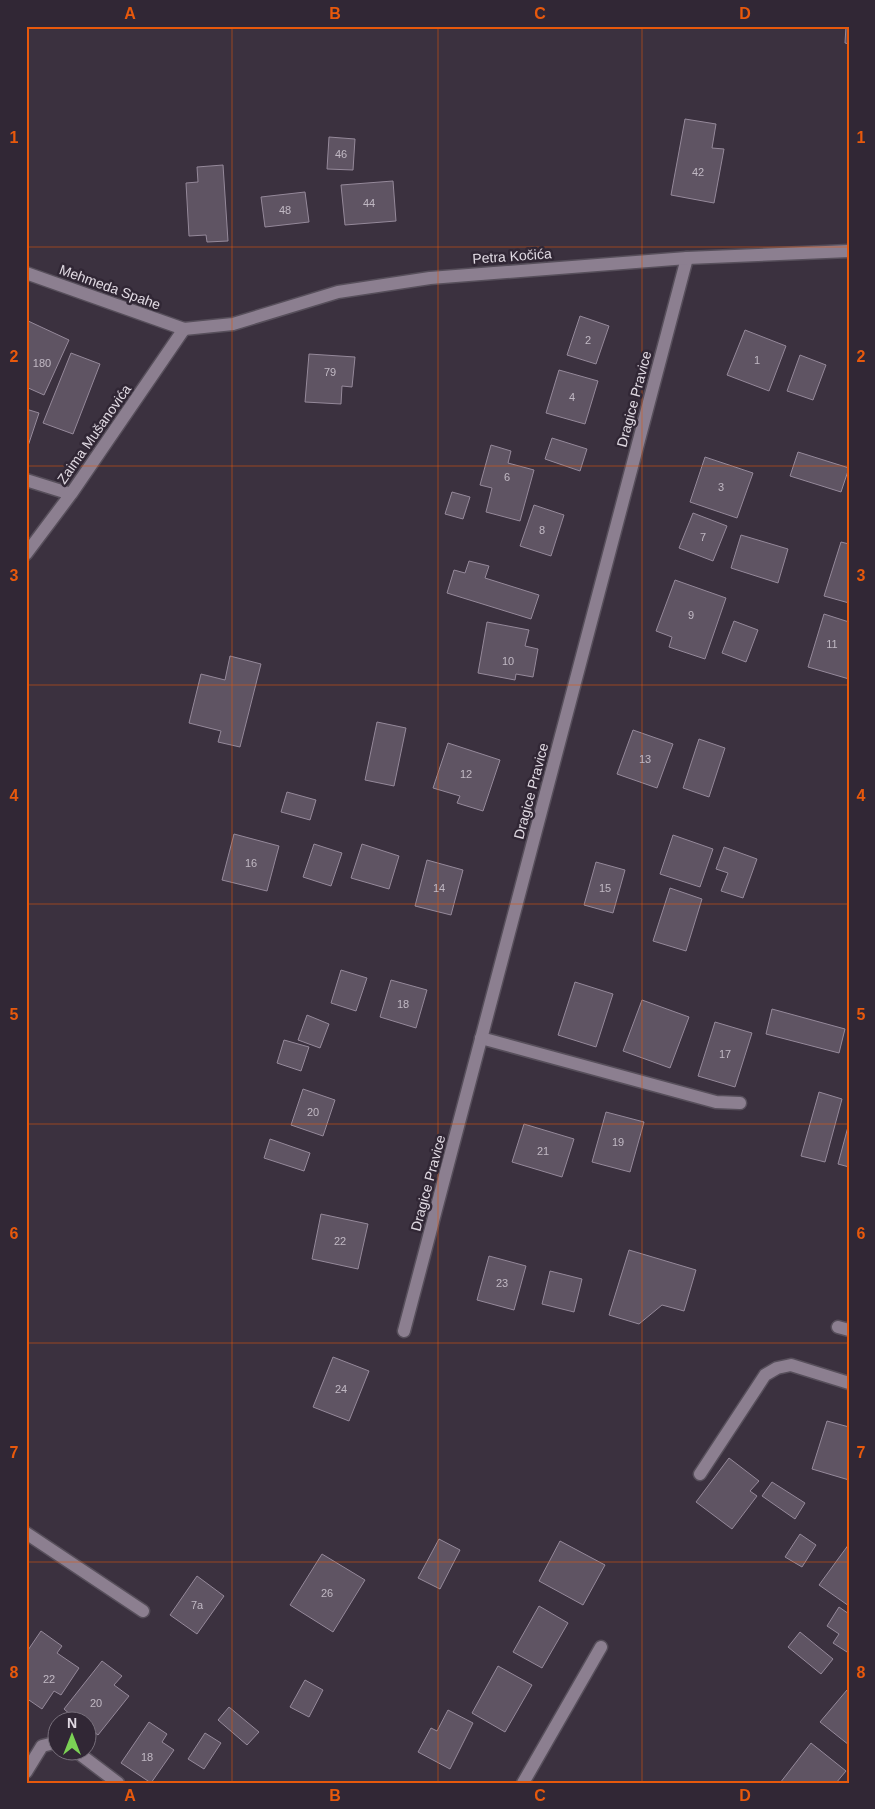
<svg xmlns="http://www.w3.org/2000/svg" width="875" height="1809" font-family="Arial,sans-serif">
<style>
.building{fill:#5f5463;stroke:#95899a}
.lines{fill:none;stroke-linecap:round;stroke-linejoin:round}
.service-casing{stroke:#574f5b;stroke-width:15}
.minor-casing{stroke:#574f5b;stroke-width:15}
.tertiary-casing{stroke:#574f5b;stroke-width:15}
.service{stroke:#8c7f90;stroke-width:12}
.minor{stroke:#8c7f90;stroke-width:12}
.tertiary{stroke:#8c7f90;stroke-width:12}
.grid{fill:none;stroke:#e8590c;stroke-width:1;stroke-opacity:0.55}
.labels{text-anchor:middle;dominant-baseline:central;stroke-width:5;stroke-linejoin:round;paint-order:stroke}
.number-label{font-size:11px;fill:#c0b8c3}
.street-label{font-size:14px;fill:#e1dae3;stroke:#312735}
.neatline{fill:none;stroke:#e8590c;stroke-width:2}
.grid-label{font-size:16px;text-anchor:middle;font-weight:bold;fill:#e8590c}
</style>
<rect width="100%" height="100%" fill="#3b313f"/>
<path class="building" d="M846,26H849V44L845,43Z
M685,119L716,124L712,148L724,149L714,203L671,195Z
M329,137L355,139L353,170L327,169Z
M223,165L228,241L207,242L206,235L189,236L186,183L198,182L197,167Z
M393,181L396,221L345,225L341,185Z
M305,192L309,222L265,227L261,197Z
M580,316L609,326L596,364L567,355Z
M26,320L69,340L44,395L26,387Z
M745,330L786,346L769,391L727,375Z
M71,353L100,364L73,434L43,423Z
M309,354L355,357L352,387L342,386L341,404L305,402Z
M800,355L826,365L813,400L787,391Z
M559,370L598,381L585,424L546,413Z
M26,409L39,413L26,452Z
M552,438L587,449L580,471L545,459Z
M491,445L511,451L508,463L534,470L520,521L486,512L492,488L480,485Z
M798,452L849,468L841,492L790,476Z
M705,457L753,473L737,518L690,502Z
M452,492L470,497L463,519L445,514Z
M534,505L564,515L551,556L520,546Z
M693,513L727,526L713,561L679,548Z
M741,535L788,549L778,583L731,568Z
M841,542L849,544V603L824,596Z
M469,561L489,566L485,578L539,595L531,619L447,593L454,570L465,573Z
M675,580L726,598L705,659L669,647L672,637L656,631Z
M824,614L849,622V679L808,667Z
M734,621L758,630L746,662L722,653Z
M487,622L529,630L525,646L538,649L533,677L516,674L515,680L478,673Z
M230,656L261,664L240,747L218,742L221,731L189,723L201,674L225,680Z
M377,722L406,728L394,786L365,780Z
M633,730L673,744L657,788L617,774Z
M699,739L725,748L709,797L683,788Z
M448,743L500,760L483,811L457,803L460,796L433,788Z
M287,792L316,800L310,820L281,812Z
M234,834L279,846L267,891L222,880Z
M673,835L713,849L700,887L660,874Z
M314,844L342,853L331,886L303,877Z
M362,844L399,856L389,889L351,878Z
M724,847L757,859L743,898L721,891L728,873L716,869Z
M427,860L463,870L451,915L415,906Z
M596,862L625,870L613,913L584,905Z
M670,888L702,899L686,951L653,941Z
M341,970L367,978L356,1011L331,1003Z
M391,980L427,990L416,1028L380,1017Z
M575,982L613,994L596,1047L558,1035Z
M642,1000L689,1017L670,1068L623,1051Z
M772,1009L845,1029L839,1053L766,1034Z
M307,1015L329,1024L320,1048L298,1040Z
M715,1022L752,1033L735,1087L698,1076Z
M284,1040L309,1047L301,1071L277,1063Z
M303,1089L335,1100L323,1136L291,1125Z
M819,1092L842,1099L825,1162L801,1156Z
M606,1112L644,1122L630,1172L592,1162Z
M849,1123V1167L838,1164Z
M524,1124L574,1139L562,1177L512,1162Z
M270,1139L310,1153L304,1171L264,1158Z
M321,1214L368,1224L358,1269L312,1259Z
M629,1250L696,1270L684,1311L662,1305L639,1324L609,1315Z
M489,1256L526,1266L514,1310L477,1300Z
M550,1271L582,1279L574,1312L542,1304Z
M333,1357L369,1371L349,1421L313,1407Z
M827,1421L849,1427V1480L812,1469Z
M729,1458L759,1481L750,1491L757,1496L732,1529L696,1502Z
M772,1482L805,1503L795,1519L762,1496Z
M800,1534L816,1545L802,1567L785,1557Z
M439,1539L460,1550L440,1589L418,1578Z
M560,1541L605,1565L583,1605L539,1581Z
M849,1544V1606L819,1585Z
M322,1554L365,1580L333,1632L290,1605Z
M197,1576L224,1596L197,1634L170,1615Z
M539,1606L568,1623L542,1668L513,1652Z
M839,1607L849,1614V1649L847,1652L833,1643L839,1634L827,1626Z
M41,1631L62,1646L57,1653L79,1668L61,1695L54,1691L42,1709L26,1698V1653Z
M800,1632L833,1659L821,1674L788,1647Z
M102,1661L122,1676L114,1685L129,1696L98,1735L88,1728V1722H79L64,1709Z
M498,1666L532,1685L505,1732L472,1713Z
M305,1680L323,1690L309,1717L290,1707Z
M847,1690L849,1692V1745L820,1722Z
M229,1707L259,1732L247,1745L218,1720Z
M448,1710L473,1723L450,1769L418,1752L431,1728L437,1731Z
M149,1722L167,1734L162,1742L174,1750L151,1783L121,1763Z
M205,1733L221,1743L204,1769L188,1759Z
M811,1743L846,1771L836,1783H780Z"/>
<g class="lines">
<g class="service-casing">
<path id="service" d="M481,1038L716,1102L740,1103"/>
</g>
<g class="minor-casing">
<path id="minor" d="M26,480L71,494
M26,554L71,494L184,329
M838,1327L849,1330
M404,1331L687,258
M700,1474L765,1375L777,1368L791,1365L849,1383
M26,1533L143,1611
M77,1752L118,1783
M26,1772L42,1746L58,1742
M523,1783L601,1647"/>
</g>
<g class="tertiary-casing">
<path id="tertiary" d="M26,273L184,329L233,324L338,292L430,278L687,258L849,251"/>
</g>
<use href="#service" class="service"/>
<use href="#minor" class="minor"/>
<use href="#tertiary" class="tertiary"/>
</g>
<path class="grid" d="M232,26V1783M438,26V1783M642,26V1783M26,247H849M26,466H849M26,685H849M26,904H849M26,1124H849M26,1343H849M26,1562H849"/>
<g class="labels">
<g class="number-label">
<text x="341" y="154">46</text>
<text x="698" y="172">42</text>
<text x="369" y="203">44</text>
<text x="285" y="210">48</text>
<text x="588" y="340">2</text>
<text x="757" y="360">1</text>
<text x="42" y="363">180</text>
<text x="330" y="372">79</text>
<text x="572" y="397">4</text>
<text x="507" y="477">6</text>
<text x="721" y="487">3</text>
<text x="542" y="530">8</text>
<text x="703" y="537">7</text>
<text x="691" y="615">9</text>
<text x="832" y="644">11</text>
<text x="508" y="661">10</text>
<text x="645" y="759">13</text>
<text x="466" y="774">12</text>
<text x="251" y="863">16</text>
<text x="439" y="888">14</text>
<text x="605" y="888">15</text>
<text x="403" y="1004">18</text>
<text x="725" y="1054">17</text>
<text x="313" y="1112">20</text>
<text x="618" y="1142">19</text>
<text x="543" y="1151">21</text>
<text x="340" y="1241">22</text>
<text x="502" y="1283">23</text>
<text x="341" y="1389">24</text>
<text x="327" y="1593">26</text>
<text x="197" y="1605">7a</text>
<text x="49" y="1679">22</text>
<text x="96" y="1703">20</text>
<text x="147" y="1757">18</text>
</g>
<g class="street-label">
<text transform="translate(512 256) rotate(-4)">Petra Kočića</text>
<text transform="translate(110 287) rotate(20)">Mehmeda Spahe</text>
<text transform="translate(634 399) rotate(-75)">Dragice Pravice</text>
<text transform="translate(94 434) rotate(-55)">Zaima Mušanovića</text>
<text transform="translate(531 791) rotate(-75)">Dragice Pravice</text>
<text transform="translate(428 1183) rotate(-75)">Dragice Pravice</text>
</g>
</g>
<rect width="875" height="1809" fill="none" stroke="#312735" stroke-width="55"/>
<g transform="translate(72 1736)"><circle r="24" fill="#312735" stroke="#776f7b"/>
<path d="M0-4L9 19L0 12L-9 19Z" fill="#7bd155"/>
<text y="-8" font-size="14" font-weight="bold" text-anchor="middle" fill="#e1dae3">N</text>
</g>
<rect x="28" y="28" width="820" height="1754" class="neatline"/>
<g class="grid-label">
<text x="130" y="19">A</text>
<text x="335" y="19">B</text>
<text x="540" y="19">C</text>
<text x="745" y="19">D</text>
<text x="14" y="143">1</text>
<text x="861" y="143">1</text>
<text x="14" y="362">2</text>
<text x="861" y="362">2</text>
<text x="14" y="581">3</text>
<text x="861" y="581">3</text>
<text x="14" y="801">4</text>
<text x="861" y="801">4</text>
<text x="14" y="1020">5</text>
<text x="861" y="1020">5</text>
<text x="14" y="1239">6</text>
<text x="861" y="1239">6</text>
<text x="14" y="1458">7</text>
<text x="861" y="1458">7</text>
<text x="14" y="1678">8</text>
<text x="861" y="1678">8</text>
<text x="130" y="1801">A</text>
<text x="335" y="1801">B</text>
<text x="540" y="1801">C</text>
<text x="745" y="1801">D</text>
</g>
</svg>
